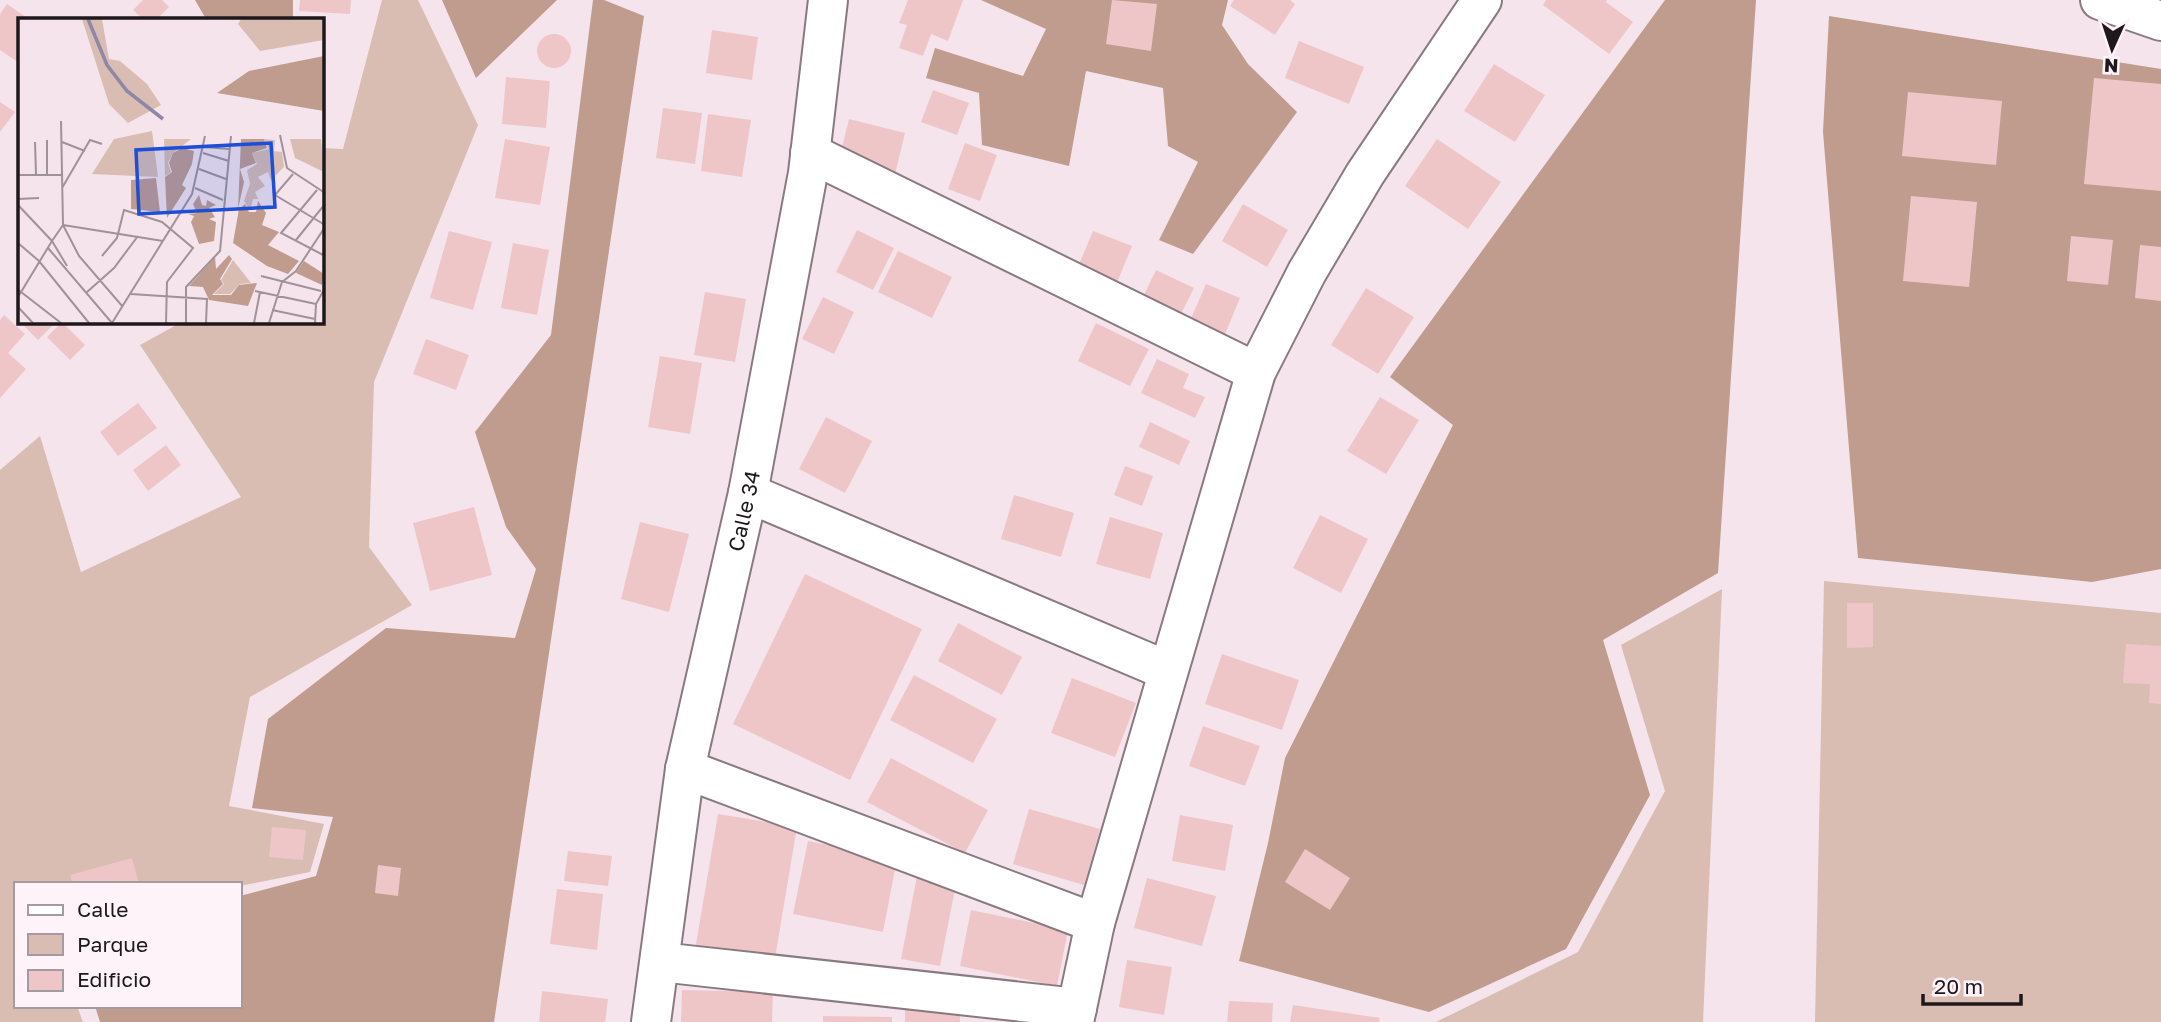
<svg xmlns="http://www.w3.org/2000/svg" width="2161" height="1022" font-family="'Golos Text',sans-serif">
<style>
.green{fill:#d9bdb3}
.forest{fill:#c09c8f}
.building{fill:#efc6c8}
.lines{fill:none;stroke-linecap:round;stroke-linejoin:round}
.minor-casing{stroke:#897a81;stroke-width:42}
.minor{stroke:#fff;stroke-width:38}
.labels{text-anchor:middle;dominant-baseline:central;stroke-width:5;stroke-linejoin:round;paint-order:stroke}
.street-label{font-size:21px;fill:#1e181b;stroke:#fef3f8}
.inset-river{fill:none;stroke:#8e87a6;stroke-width:3.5}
.inset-road{fill:none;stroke:#9f9298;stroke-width:2}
.view{fill:#1d4ed8;fill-opacity:0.15;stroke:#1d4ed8;stroke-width:3.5}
.inset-edge{fill:none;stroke:#1e181b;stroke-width:3.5}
</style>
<rect width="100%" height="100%" fill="#f5e4ec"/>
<path class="green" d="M382,0H418L478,125L374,382L369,547L412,605L250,697L229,806L324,824L310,872L240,886V884H16V1006H77L83,1022H0V470L40,436L81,572L241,497L140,345L182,322H322V148L343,149Z
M1824,581L2161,613V1022H1815Z
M1722,589L1703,1022H1436L1578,952L1665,791L1621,645Z"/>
<path class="forest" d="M195,0H293V19H206Z
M442,0H557L476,78Z
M593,0H604L644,16L494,1022H100L95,1006H240V896L316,876L333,817L252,808L268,719L386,628L515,638L536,569L506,527L475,432L551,335Z
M981,0H1228L1222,25L1248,64L1297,112L1193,254L1159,240L1198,162L1168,146L1163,88L1086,71L1069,166L982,145L979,93L926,78L935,48L1023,76L1046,29Z
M1665,0H1756L1718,573L1603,640L1650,795L1566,949L1429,1012L1239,961L1268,843L1285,758L1453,425L1390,377Z
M1829,16L2161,69V569L2092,582L1858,558L1823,132Z"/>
<path class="building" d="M143,0H162L169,7L157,19H143L133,10Z
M300,0H351L350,14L299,11Z
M908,0H963L948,41L931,34L923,56L899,48L907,25L899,23Z
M1112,0L1157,4L1151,51L1106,44Z
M1234,0H1290L1295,4L1275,35L1230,6Z
M1546,0H1607L1606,2L1633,22L1609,54L1543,5Z
M7,4L29,19H19V63L0,50V14Z
M712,30L758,37L752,80L706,73Z
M537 51a17 17 0 1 1 34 0a17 17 0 1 1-34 0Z
M1299,41L1364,67L1349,104L1285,78Z
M1494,64L1545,95L1515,142L1464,111Z
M506,77L550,81L546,128L502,124Z
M2094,78L2161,84V191L2084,184Z
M933,90L969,103L957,135L921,122Z
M1908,92L2002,101L1996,165L1902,156Z
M0,102L15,112L0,132Z
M663,108L702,113L695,164L656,158Z
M708,114L751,120L742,177L701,171Z
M849,119L905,133L894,178L838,164Z
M505,139L550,147L540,205L495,198Z
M1437,139L1501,182L1468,229L1405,186Z
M965,143L997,155L980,201L948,189Z
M1911,196L1977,202L1969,287L1903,281Z
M1243,204L1288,230L1267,267L1222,241Z
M857,230L894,248L873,290L836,272Z
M449,231L492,242L473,310L430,298Z
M1093,231L1132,246L1116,285L1077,269Z
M2071,236L2113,240L2108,285L2067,281Z
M513,243L549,250L537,315L501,308Z
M2140,245L2161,247V301L2135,298Z
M898,251L952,277L932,318L878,292Z
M1156,270L1194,288L1179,318L1141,301Z
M1206,284L1240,298L1223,339L1188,325Z
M1366,288L1414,317L1378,374L1331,345Z
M705,292L746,299L735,362L694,355Z
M823,297L854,312L834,354L802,339Z
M4,315L25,334L8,353L26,369L0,398V320Z
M20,322H56L38,340Z
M62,322L85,345L70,360L47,337Z
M1096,323L1149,349L1130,386L1078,361Z
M426,339L469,355L456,390L413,374Z
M660,356L702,363L690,434L648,427Z
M1157,359L1189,374L1183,388L1205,397L1195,418L1141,393Z
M1380,397L1419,420L1386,474L1347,451Z
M138,403L157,428L118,456L100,432Z
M826,417L872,441L845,493L799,469Z
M1150,422L1190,441L1179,465L1139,447Z
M166,445L181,465L148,491L133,470Z
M1125,466L1153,476L1142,506L1114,495Z
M1014,495L1074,513L1061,557L1001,539Z
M474,507L492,575L430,591L413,523Z
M1320,515L1368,539L1341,593L1293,568Z
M1110,517L1163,533L1150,579L1096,564Z
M640,522L689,534L669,612L621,599Z
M805,574L922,629L850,780L733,724Z
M1847,603H1873V647L1847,648Z
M958,623L1022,657L1002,695L938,661Z
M2126,644L2161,646V704L2149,703L2150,684L2123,683Z
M1222,654L1299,680L1282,730L1205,704Z
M914,675L997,719L973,763L890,720Z
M1072,678L1136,703L1115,757L1051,733Z
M1203,726L1260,746L1245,786L1189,766Z
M891,758L988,810L965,853L867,802Z
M1029,809L1100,829L1084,885L1013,864Z
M718,814L797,827L774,964L695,950Z
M1180,815L1233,825L1225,871L1172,861Z
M272,827L306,830L303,860L269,857Z
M808,841L897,859L883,932L793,914Z
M1305,849L1350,878L1330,910L1285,882Z
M568,851L612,856L608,886L564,881Z
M132,858L139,884H73L70,875Z
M378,865L401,868L398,896L375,893Z
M917,876L956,884L940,966L901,959Z
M1147,878L1216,896L1202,946L1134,928Z
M557,889L603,894L597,950L550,944Z
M971,910L1068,930L1057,986L960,966Z
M1127,960L1172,967L1164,1015L1119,1007Z
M682,990L773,992L772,1022H681Z
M542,991L608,999L605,1022H539Z
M1229,1001L1273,1003L1272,1022H1227Z
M905,1005H960V1022H905Z
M1293,1005L1380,1018L1379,1022H1290Z
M823,1016L892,1017V1022H823Z"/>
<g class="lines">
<g class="minor-casing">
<g id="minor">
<path d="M2100,0L2161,21"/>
<path d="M810,153L1256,372"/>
<path d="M748,493L1168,671"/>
<path d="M685,769L1095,923"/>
<path d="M660,962L1077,1008"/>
<path id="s1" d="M651,1022L685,769L748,493L808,173L828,0"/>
<path d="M1074,1022L1095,923L1256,372L1307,272L1365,174L1482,0"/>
</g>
</g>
<use href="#minor" class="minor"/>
</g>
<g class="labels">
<g class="street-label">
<text stroke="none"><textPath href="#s1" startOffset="520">Calle 34</textPath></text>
</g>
</g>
<g transform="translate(18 18)">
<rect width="306" height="306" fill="#f5e4ec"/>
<path d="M64,1H84L91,41L102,43L129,66L143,87L110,105L91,86ZM223,1H306V22L242,33L220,6ZM134,113L140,159L74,156L96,121ZM146,121H173L155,135L150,145L153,154L147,158ZM246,121L257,122L256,133L264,134L266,149L253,162L250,154L240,159L247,168L237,174L240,181H235L232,193L226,183L232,166L229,152L239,146L234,135L251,131ZM272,121H303L306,154L277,140ZM215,242L233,265L222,266L212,276H196L206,266L203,262Z" fill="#d9bdb3"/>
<path d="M306,38V93L199,75L231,53ZM223,121H246L249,130L234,135L238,145L222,151L226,164L220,191ZM164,130L176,133L174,146L164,167L168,170L149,200L147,159L154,154L151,145L155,135ZM138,160L142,194L113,191V162ZM181,177L184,187L188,188L189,182L198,187L191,190L197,199L191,201L198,204L196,223L181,226L173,204L176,198L170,196L179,195L175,186ZM240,183L248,195L244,207L261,214L250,227L281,243L270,256L249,248L215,225L221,191L227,186L231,194H238ZM211,237L214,241L202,261L205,266L194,277H213L221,267L239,265L230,288L191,282L185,269L171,268L197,239L198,251ZM286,243L306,256L304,267L278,255Z" fill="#c09c8f"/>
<path class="inset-river" d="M70,1L89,47L109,73L145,101"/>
<path class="inset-road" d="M43,103L45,207L61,238L105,289M262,117L269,150L307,175M29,122V156M17,124L18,156M44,124L67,133M186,129L212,131M185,135L211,143M181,151L208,161M275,156L257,177L307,207M0,157H44M44,170L72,122L84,126M177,170L205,182M299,172L263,215L307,238M0,181L21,180M0,187L34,223L3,274L0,272M45,207L145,223M45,207L34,223L49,248M278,222L307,186M0,225L21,243L71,305M30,230L94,305M84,238L99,220L106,192L144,204L175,230L149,264L148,305M243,258L303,273M264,264L278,253L307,209M237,273L298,286M69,274L96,250L120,218M113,276L189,281L188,305M0,279L3,274L43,305M0,289L15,305M254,292L297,301M94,305L174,176L187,118M168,305V269L202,233L213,118M236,305L242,274M251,305L264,264M297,305L298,286L307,270"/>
<path class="view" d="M253,125L257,189L121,196L118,132Z"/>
<rect width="306" height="306" class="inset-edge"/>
</g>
<rect x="14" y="882" width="228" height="126" fill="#fef3f8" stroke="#a49ba0" stroke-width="2"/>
<rect x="28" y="905" width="35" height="10" fill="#ffffff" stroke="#a49ba0" stroke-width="2"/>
<text x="77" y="917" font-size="21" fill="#1e181b">Calle</text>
<rect x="28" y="934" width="35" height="21" fill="#d9bdb3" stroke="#a49ba0" stroke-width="2"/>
<text x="77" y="952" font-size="21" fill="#1e181b">Parque</text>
<rect x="28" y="970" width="35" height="21" fill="#efc6c8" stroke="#a49ba0" stroke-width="2"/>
<text x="77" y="987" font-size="21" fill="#1e181b">Edificio</text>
<g transform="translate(2112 49) rotate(183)" stroke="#fef3f8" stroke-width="5" paint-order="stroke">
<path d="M0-5L12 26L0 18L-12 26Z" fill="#1e181b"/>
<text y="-10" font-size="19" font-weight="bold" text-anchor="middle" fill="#1e181b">N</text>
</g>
<path d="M1923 994v10h98v-10" fill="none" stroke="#1e181b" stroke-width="3.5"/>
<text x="1934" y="994" font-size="21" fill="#1e181b" stroke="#fef3f8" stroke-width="5" paint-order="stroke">20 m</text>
</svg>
